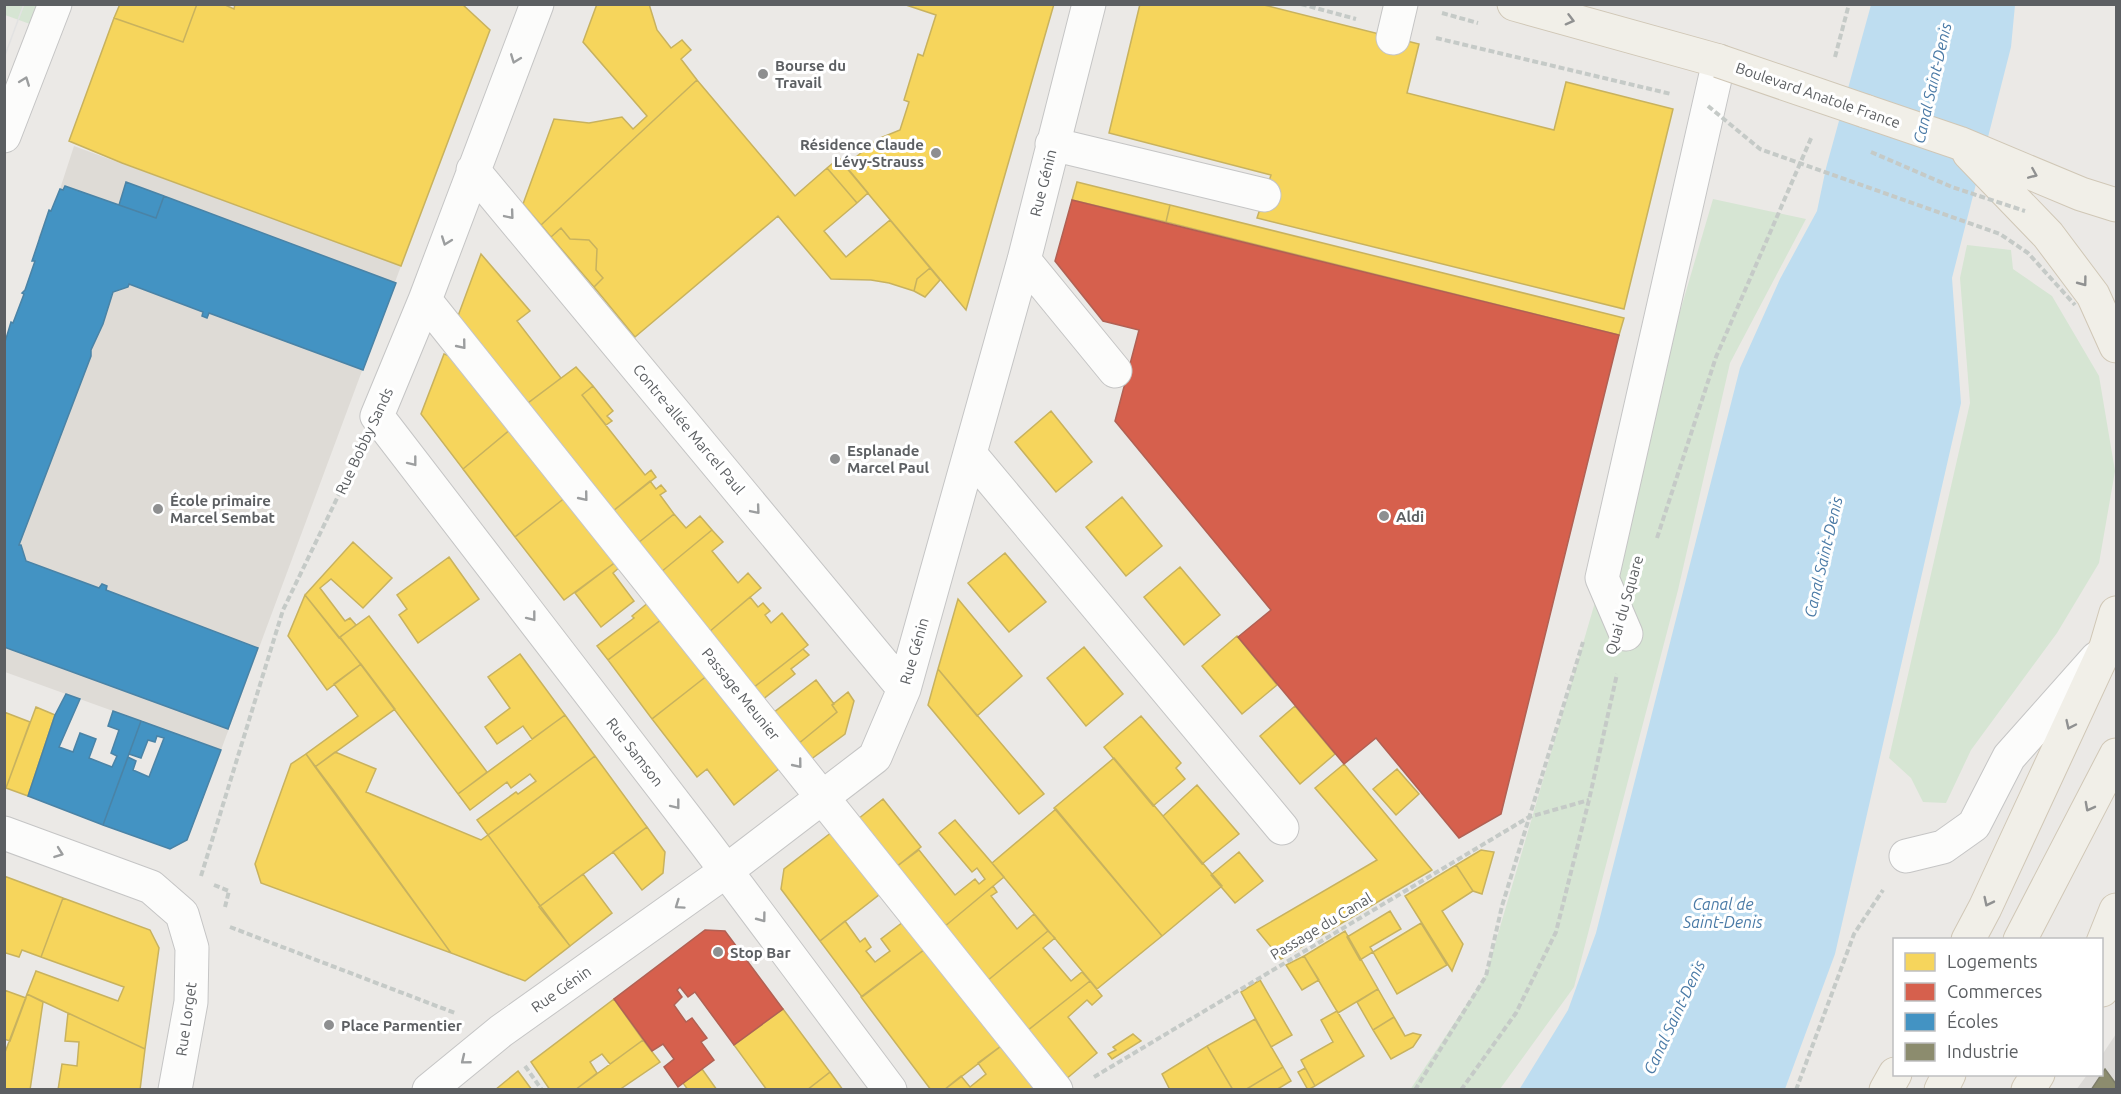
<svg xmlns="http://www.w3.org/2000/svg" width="2121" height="1094" font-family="Ubuntu,sans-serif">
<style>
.industrial{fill:#dcdad7}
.education{fill:#dedbd6}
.green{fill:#d6e5d3}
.water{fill:#beddf0}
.homes{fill:#f6d55c;stroke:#c8b25e;stroke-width:1.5}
.shops{fill:#d6604d;stroke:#b16053;stroke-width:1.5}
.schools{fill:#4393c3;stroke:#4a83a6;stroke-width:1.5}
.industry{fill:#8c8c6e;stroke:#7e7e6a;stroke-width:1.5}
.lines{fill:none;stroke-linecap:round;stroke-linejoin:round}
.minor-casing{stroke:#c5c5c5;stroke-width:35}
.major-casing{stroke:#d0c7b6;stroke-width:35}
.path{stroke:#c5cac7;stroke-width:4;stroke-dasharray:6 3;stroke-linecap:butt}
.minor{stroke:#fcfcfb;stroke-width:33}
.major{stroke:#f1efe8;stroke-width:33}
.tram{stroke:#e2e2e2;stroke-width:1.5}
.major-bridge-casing{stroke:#d0c7b6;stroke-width:35;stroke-linecap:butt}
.path-bridge{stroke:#c5cac7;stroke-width:4;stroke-dasharray:6 3;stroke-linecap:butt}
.major-bridge{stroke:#f1efe8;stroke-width:33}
.oneway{stroke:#909191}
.oneway2{stroke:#9c9e9f}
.poi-dot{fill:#8e8f90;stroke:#fff;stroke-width:2}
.labels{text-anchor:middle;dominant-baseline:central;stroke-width:6;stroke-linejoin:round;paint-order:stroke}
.poi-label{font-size:15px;font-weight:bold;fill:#5c5f62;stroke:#fff;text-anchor:start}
.street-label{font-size:15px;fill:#5c5f62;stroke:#fff}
.water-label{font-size:16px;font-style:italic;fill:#4a7aa6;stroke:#fff}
</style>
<rect width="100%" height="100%" fill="#ebe9e6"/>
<path class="industrial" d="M2116,1034V1089L2076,1090L2087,1075L2102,1074V1055Z"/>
<path class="education" d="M74,146L401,266L221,750L5,672V345L11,322H13L24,294L22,293L25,290L35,262L32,261L40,239L38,238L49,210L51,211L60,189Z"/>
<path class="green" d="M4,5H37L30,24L5,15Z
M1713,199L1806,219L1730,363L1678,590L1574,987L1500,1089L1410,1090L1486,975Z
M1967,245L2011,250L2013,269L2052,296L2099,376L2115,471L2099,563L2057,633L1971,750L1946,803L1923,802L1911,778L1889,758L1970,403L1960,278Z"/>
<path class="water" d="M1871,5H2015L2011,47L1952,278L1961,403L1835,954L1785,1089L1519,1090L1568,1010L1596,933L1740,368L1780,279L1817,211L1826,168Z"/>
<path class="homes" d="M120,4H197L183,42L114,18Z
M197,4H223L234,9L235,4H462L490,30L401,266L122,163L69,141L114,18L183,42Z
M597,4H649L657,30L671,48L682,40L691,50L681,59L697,80L541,225L523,204L554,119L589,123L622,117L633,129L647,116L583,42Z
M903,4H1054L966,310L845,166L878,139L900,130L909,102L904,100L918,54L923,56L936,15Z
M1140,4H1260L1419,44L1407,93L1554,130L1566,82L1673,109L1624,309L1257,218L1271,175L1109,133Z
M697,80L795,196L827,168L857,203L824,231L846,257L890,220L930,268L917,279L914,291L889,283L871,280L831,279L778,216L635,337L594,287L603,278L596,270L597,249L589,240L570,239L561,228L551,237L541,225Z
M839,158L868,193L857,203L827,168Z
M1077,182L1170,205L1166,222L1072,200Z
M1170,205L1624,318L1619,335L1166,222Z
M561,228L570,239L589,240L597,249L596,270L603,278L594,287L551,237Z
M481,254L530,311L517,321L561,378L528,403L458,316Z
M930,268L940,280L925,297L914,291L917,279Z
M444,354L456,358L511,429L463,469L421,414Z
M576,367L593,386L582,395L645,475L651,470L656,477L613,511L528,403Z
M593,386L613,411L607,416L612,421L606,425L582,395Z
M1051,411L1092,462L1056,492L1015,442Z
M511,429L566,497L515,537L463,469Z
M650,481L656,489L661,485L666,491L660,495L674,514L638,543L613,511Z
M566,497L617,561L564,600L515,537Z
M1122,497L1162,546L1126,576L1086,527Z
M674,514L686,528L700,516L712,530L661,572L638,543Z
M712,530L723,542L712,551L738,583L748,573L761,588L709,632L661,572Z
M353,542L392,578L363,608L331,579L320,588L345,621L350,618L356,625L339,638L305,595Z
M1005,553L1046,602L1009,632L968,583Z
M449,557L479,599L418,643L399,615L407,609L397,595Z
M617,561L621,566L613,573L634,601L601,627L575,593Z
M1180,567L1220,615L1184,645L1144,597Z
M305,595L361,664L327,690L288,636Z
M750,597L758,607L763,603L770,611L765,615L771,623L782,613L808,645L753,688L709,632Z
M958,599L1022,676L977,716L938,669Z
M649,602L662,619L608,660L597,646L634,618L632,616Z
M369,616L487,772L458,794L340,637Z
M662,619L708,675L652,719L608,660Z
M1237,636L1277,685L1242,714L1202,666Z
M1084,647L1123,694L1086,726L1047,678Z
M803,649L809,655L791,669L795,674L762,700L753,688Z
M520,654L565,715L532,739L523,726L497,744L485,727L510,708L488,677Z
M361,664L395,709L315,767L306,754L358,716L334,684Z
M938,669L1044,794L1019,814L928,705Z
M708,675L780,768L734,805L707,769L697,777L652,719Z
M816,680L834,704L832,705L837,712L798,744L773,713Z
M848,692L854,701L845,734L810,760L798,744L837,712L832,705Z
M1295,706L1335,754L1300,784L1260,736Z
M36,707L55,715L28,796L6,788Z
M4,712L30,722L6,788L4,787Z
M565,715L595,756L488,835L477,820L516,792L518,794L536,781L530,774L511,788L507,782L470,810L458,794Z
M1141,716L1181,763L1176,768L1185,779L1153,806L1104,747Z
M335,752L376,769L366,792L481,840L488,835L570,946L525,981L451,953L315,767Z
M306,754L334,791L451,953L261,883L255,864L291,764Z
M595,756L647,827L540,906L488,835Z
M1114,758L1222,886L1162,936L1054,808Z
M1344,764L1432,870L1281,959L1257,930L1377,860L1315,788Z
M1397,769L1419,794L1396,815L1373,789Z
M1197,785L1239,834L1202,864L1163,816Z
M883,799L921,847L896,867L858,819Z
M1056,809L1162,936L1097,989L992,863Z
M955,820L1004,877L944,927L896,867L919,850L955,895L975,879L979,884L985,879L977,868L972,872L939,833Z
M647,827L665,852L663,873L642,890L613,852Z
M832,832L880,894L820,941L781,889L784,869Z
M1481,850L1494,852L1482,894L1473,891L1456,865Z
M1239,852L1263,881L1235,903L1211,875Z
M1456,865L1473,891L1442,911L1463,944L1452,971L1405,896Z
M583,874L612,913L570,946L539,907Z
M4,876L63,898L41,957L22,950L19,957L6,953L4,955Z
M993,886L997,892L991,896L1017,929L1034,914L1048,931L987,981L944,927Z
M63,898L150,930L159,948L145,1049L27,994L36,971L118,1001L124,987L41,957Z
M1390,911L1401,929L1370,947L1373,952L1360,960L1347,937Z
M845,921L860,942L865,938L871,947L866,951L875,962L890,951L881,939L903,922L925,949L862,997L820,941Z
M1421,923L1447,965L1397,994L1373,952Z
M1048,931L1055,938L1043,948L1071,981L1082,972L1090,981L1027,1031L987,981Z
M1345,931L1378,989L1338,1013L1304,956Z
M925,949L1001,1046L944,1090H931L861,997Z
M1304,956L1319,980L1302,990L1286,965Z
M1260,980L1292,1035L1271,1047L1241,992Z
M1090,981L1102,996L1092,1005L1087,1000L1068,1017L1097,1053L1065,1080L1027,1031Z
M1378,989L1394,1017L1373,1030L1357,1002Z
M4,990L26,998L10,1041L4,1039Z
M27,994L43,1002L30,1090H4V1055Z
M614,999L643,1040L610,1064L602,1054L590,1062L597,1073L575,1090H550L531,1062Z
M783,1009L830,1072L807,1090H767L734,1045Z
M1337,1011L1364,1056L1315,1086L1301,1060L1333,1042L1321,1020Z
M68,1013L145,1049L140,1090H58L62,1064L77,1066L79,1042L65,1041Z
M1394,1017L1405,1036L1413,1033L1421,1035L1413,1047L1391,1059L1373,1030Z
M1255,1019L1283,1067L1245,1090H1233L1207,1046Z
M1133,1034L1141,1041L1112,1059L1108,1054L1116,1050L1113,1047Z
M643,1040L660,1062L619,1090H575Z
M1001,1046L1036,1090H944L961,1076L970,1087L986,1074L978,1063Z
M1207,1046L1233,1090H1170L1162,1074Z
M1283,1067L1291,1081L1276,1090H1245Z
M1305,1068L1315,1086L1308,1090L1298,1072Z
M702,1069L717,1090H688L683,1083Z
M518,1071L532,1090H495Z
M830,1072L843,1090H807Z"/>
<path class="shops" d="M1072,200L1619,335L1501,814L1459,838L1376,738L1344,764L1238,637L1271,610L1115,421L1139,330L1103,321L1055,261Z
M705,930L725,931L783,1009L734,1045L695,992L688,997L680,987L677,990L682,997L674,1005L686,1022L692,1018L707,1038L701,1042L714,1060L678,1087L664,1067L674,1059L663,1044L652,1051L614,999Z"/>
<path class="schools" d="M126,182L164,196L156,218L119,205Z
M65,186L156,218L164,196L396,283L363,370L209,313L207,318L202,316L203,312L129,284L128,287L113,292L103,324L91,350V356L19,545H21L26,561L99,588L102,584L107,586L106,590L258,648L228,729L4,647V345L11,322L13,323L24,294L22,293L25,290L35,261H32L49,210L51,211L60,189L63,190Z
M66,694L80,699L59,747L73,752L80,733L96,739L89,758L112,767L117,756L111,753L119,730L108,726L113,711L141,721L103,825L28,796L55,715Z
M141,721L221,750L187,840L170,849L103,825L128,757L136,761L133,770L149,777L164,738L157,736L155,742L148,740L141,758L129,754Z"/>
<path class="industry" d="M2105,1069L2116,1084V1090H2091Z"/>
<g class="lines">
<g class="minor-casing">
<path id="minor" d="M537,4L425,300L377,416L706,844L890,1090
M1393,38L1401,4
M4,136L55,4
M1052,144L1264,195
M473,170L904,689
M1024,260L1115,371
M425,300L1056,1090
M970,454L1282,828
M1626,634L1602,578L1719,61
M4,833L151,887L182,914L192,948L191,1002L175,1090
M1906,856L1943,847L1974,825L2009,757L2097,658
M429,1090L501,1031L726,871L875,757L904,689L1024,260L1089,4"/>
</g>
<g class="major-casing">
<path id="major" d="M1514,4L1719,61
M1865,111L1959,143L2081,194L2116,205
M1969,153L2048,235L2093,295L2116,346
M1968,940L1985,908L2106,647L2116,613
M2020,940L2116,755
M2102,945L2116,910
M2102,990L2116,970
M1886,1090L1895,1074
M1941,1090L1949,1074
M2028,1090L2038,1074"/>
</g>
<path class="path" d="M1301,4L1356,19
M1442,13L1478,23
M1436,38L1671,94
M1835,57L1849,4
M1657,538L1716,357L1812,136
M201,876L283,610L357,457
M214,885L229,891L225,907
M230,927L455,1013
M525,1066L542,1090
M1094,1077L1529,817L1589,800
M1415,1090L1486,976L1502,906L1583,642
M1461,1090L1516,1013L1556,932L1589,800L1617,674
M1796,1090L1854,934L1883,890"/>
<use href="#minor" class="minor"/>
<use href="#major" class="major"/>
<path class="tram" d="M4,58L24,4"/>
<g class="major-bridge-casing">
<path id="major-bridge" d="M1719,61L1865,111"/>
</g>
<path class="path-bridge" d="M1708,106L1760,149L2000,234L2028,253L2075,305
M1871,152L1952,187L2025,211"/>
<use href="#major-bridge" class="major-bridge"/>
</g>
<defs><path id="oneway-chevron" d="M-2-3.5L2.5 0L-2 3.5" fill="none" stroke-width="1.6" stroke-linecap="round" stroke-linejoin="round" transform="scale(1.5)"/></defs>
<g class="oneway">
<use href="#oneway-chevron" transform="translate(1570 20) rotate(15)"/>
<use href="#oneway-chevron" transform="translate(2033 174) rotate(23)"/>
<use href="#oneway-chevron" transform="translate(2083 282) rotate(53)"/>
<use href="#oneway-chevron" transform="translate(2070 725) rotate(115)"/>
<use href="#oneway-chevron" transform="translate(2089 807) rotate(118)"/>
<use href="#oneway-chevron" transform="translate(1988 902) rotate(116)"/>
</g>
<g class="oneway2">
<use href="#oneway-chevron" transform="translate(515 59) rotate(111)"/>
<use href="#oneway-chevron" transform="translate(25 81) rotate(-69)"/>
<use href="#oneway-chevron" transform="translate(510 215) rotate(50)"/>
<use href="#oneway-chevron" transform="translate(446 241) rotate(110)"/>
<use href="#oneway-chevron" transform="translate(462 345) rotate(51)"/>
<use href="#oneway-chevron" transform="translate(413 462) rotate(52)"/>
<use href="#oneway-chevron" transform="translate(584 497) rotate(51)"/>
<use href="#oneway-chevron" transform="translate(756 510) rotate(50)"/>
<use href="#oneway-chevron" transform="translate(532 617) rotate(52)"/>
<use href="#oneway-chevron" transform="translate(798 764) rotate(51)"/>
<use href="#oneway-chevron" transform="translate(676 805) rotate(52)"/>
<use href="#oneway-chevron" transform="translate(59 853) rotate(20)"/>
<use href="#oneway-chevron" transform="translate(679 905) rotate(145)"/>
<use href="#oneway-chevron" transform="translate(762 918) rotate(53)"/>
<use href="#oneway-chevron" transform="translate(465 1060) rotate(141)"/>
</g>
<g class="poi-dot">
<circle cx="763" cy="74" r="6"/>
<circle cx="936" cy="153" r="6"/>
<circle cx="835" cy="459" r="6"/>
<circle cx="158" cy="509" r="6"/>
<circle cx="1384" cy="516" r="6"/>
<circle cx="718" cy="952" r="6"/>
<circle cx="329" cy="1025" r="6"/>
</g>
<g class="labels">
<g class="poi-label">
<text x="775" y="65">Bourse du<tspan x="775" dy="17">Travail</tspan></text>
<text x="924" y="144" text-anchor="end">Résidence Claude<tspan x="924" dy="17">Lévy-Strauss</tspan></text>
<text x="847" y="450">Esplanade<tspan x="847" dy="17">Marcel Paul</tspan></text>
<text x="170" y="500">École primaire<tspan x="170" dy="17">Marcel Sembat</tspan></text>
<text x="1396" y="516">Aldi</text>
<text x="730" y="952">Stop Bar</text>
<text x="341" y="1025">Place Parmentier</text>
</g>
<g class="street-label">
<text transform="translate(1818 95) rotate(19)">Boulevard Anatole France</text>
<text transform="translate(1043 183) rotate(-76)">Rue Génin</text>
<text transform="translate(689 429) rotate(50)">Contre-allée Marcel Paul</text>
<text transform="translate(364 441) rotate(-65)">Rue Bobby Sands</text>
<text transform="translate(1624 605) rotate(-74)">Quai du Square</text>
<text transform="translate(914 651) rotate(-74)">Rue Génin</text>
<text transform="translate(741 694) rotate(51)">Passage Meunier</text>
<text transform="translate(635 752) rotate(52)">Rue Samson</text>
<text transform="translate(1321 926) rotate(-31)">Passage du Canal</text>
<text transform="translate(561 989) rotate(-35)">Rue Génin</text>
<text transform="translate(186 1019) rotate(-82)">Rue Lorget</text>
</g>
<g class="water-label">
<text transform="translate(1932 83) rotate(-77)">Canal Saint-Denis</text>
<text transform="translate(1823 557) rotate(-77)">Canal Saint-Denis</text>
<text x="1723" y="904">Canal de<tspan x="1723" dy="18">Saint-Denis</tspan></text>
<text transform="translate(1674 1017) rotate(-65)">Canal Saint-Denis</text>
</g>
</g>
<rect width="2121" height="1094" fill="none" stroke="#5c5f62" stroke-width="12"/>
<rect x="1893" y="938" width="210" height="138" fill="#ffffff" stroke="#bebfc0" stroke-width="1.5"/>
<rect x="1905" y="953" width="30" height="18" fill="#f6d55c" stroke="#bebfc0" stroke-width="1.5"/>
<text x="1947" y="968" font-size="18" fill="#5c5f62">Logements</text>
<rect x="1905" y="983" width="30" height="18" fill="#d6604d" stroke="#bebfc0" stroke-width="1.5"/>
<text x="1947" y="998" font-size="18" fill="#5c5f62">Commerces</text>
<rect x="1905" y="1013" width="30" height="18" fill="#4393c3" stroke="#bebfc0" stroke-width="1.5"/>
<text x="1947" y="1028" font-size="18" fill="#5c5f62">Écoles</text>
<rect x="1905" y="1043" width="30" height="18" fill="#8c8c6e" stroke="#bebfc0" stroke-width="1.5"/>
<text x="1947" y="1058" font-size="18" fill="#5c5f62">Industrie</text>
</svg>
